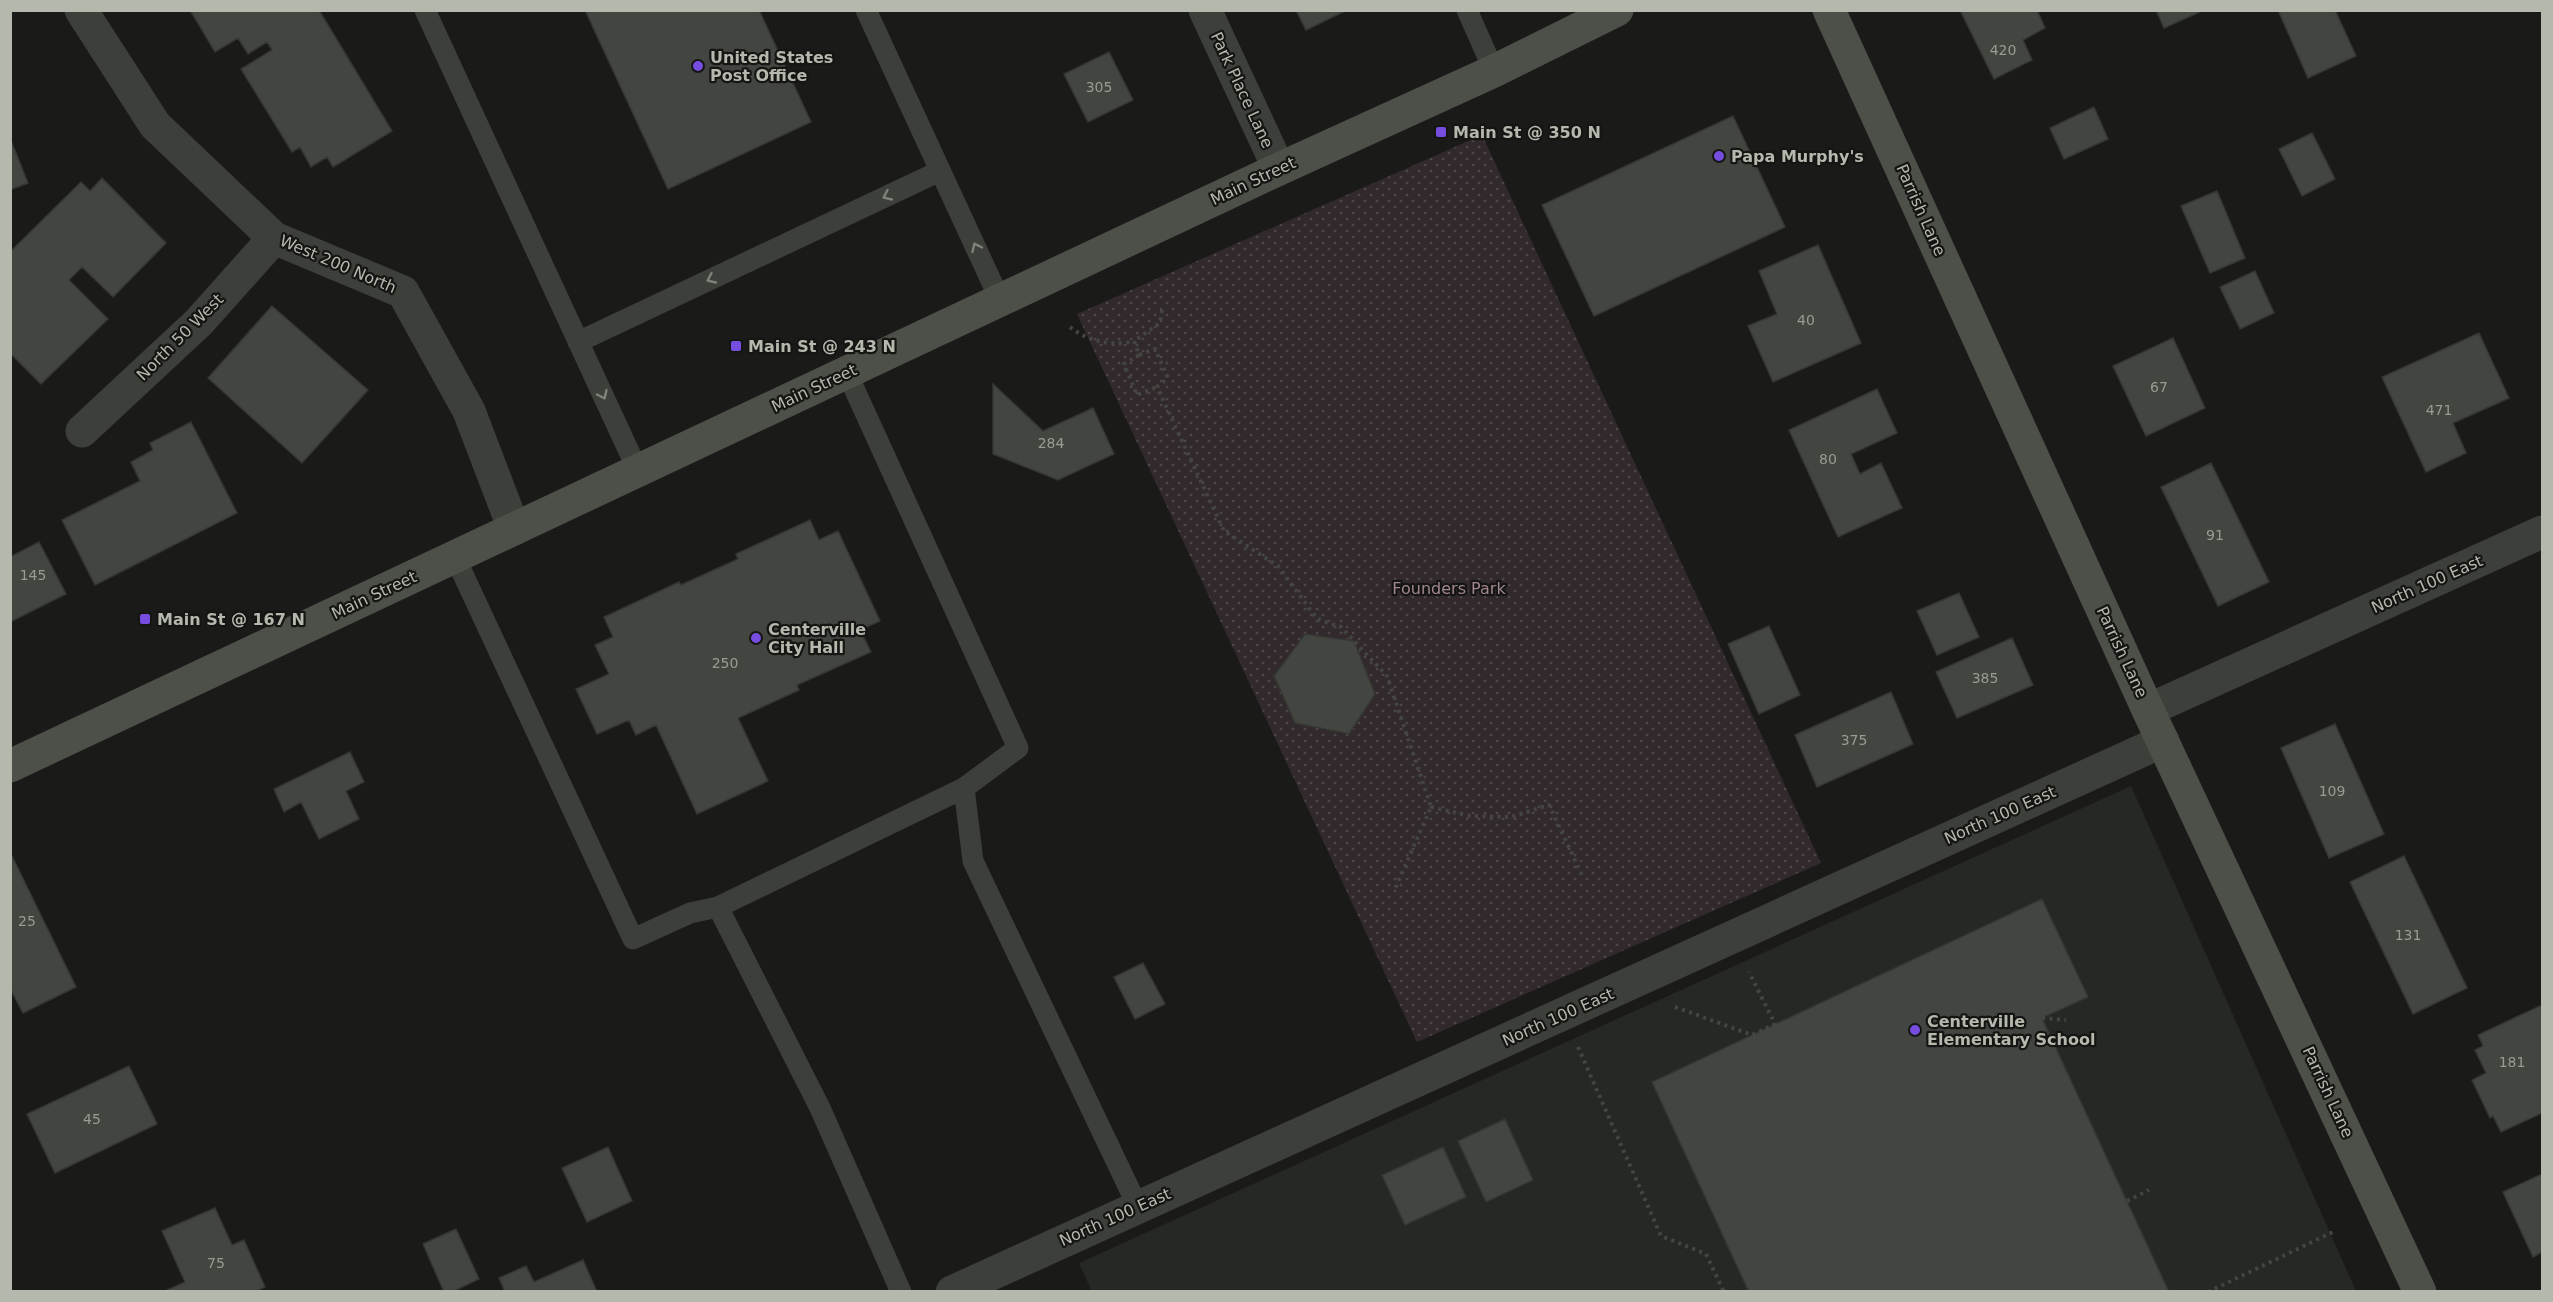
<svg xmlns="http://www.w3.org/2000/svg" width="2553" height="1302" font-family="'DejaVu Sans',sans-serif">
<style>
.built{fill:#262825}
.grass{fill:url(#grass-dots)}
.building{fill:#434541;stroke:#353733;stroke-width:1.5}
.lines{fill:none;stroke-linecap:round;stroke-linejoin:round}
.path{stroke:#444641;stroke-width:4;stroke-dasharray:3 4.5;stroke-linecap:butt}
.lane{stroke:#3d3f3a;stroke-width:21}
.street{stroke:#3d3f3a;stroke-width:33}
.secondary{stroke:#4d4f49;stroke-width:33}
.oneway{stroke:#7f8279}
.poi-dot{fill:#764ddf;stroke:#151614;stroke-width:2}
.labels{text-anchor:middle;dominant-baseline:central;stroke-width:4.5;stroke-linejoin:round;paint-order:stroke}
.number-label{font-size:14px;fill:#989c92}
.poi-label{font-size:16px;font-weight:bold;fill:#b5b9ad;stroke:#151614;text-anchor:start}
.street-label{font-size:16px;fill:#b5b9ad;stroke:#151614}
.park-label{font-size:16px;fill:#a2868f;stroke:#151614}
</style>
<defs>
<pattern id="grass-dots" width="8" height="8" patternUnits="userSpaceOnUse" patternTransform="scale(1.5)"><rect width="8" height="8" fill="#32292c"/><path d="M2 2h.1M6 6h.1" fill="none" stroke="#4d4648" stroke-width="1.8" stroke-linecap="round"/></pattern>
</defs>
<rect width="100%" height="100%" fill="#1a1b19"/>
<!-- built -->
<path class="built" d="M 2131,786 L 2356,1291 L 1092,1292 L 1079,1263 Z"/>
<!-- grass -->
<path class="grass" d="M 1482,135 L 1821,863 L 1417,1042 L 1077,314 Z"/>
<!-- building -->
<path class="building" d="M 190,10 L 319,10 L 392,131 L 333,167 L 327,157 L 311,167 L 300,147 L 292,152 L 241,69 L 272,50 L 267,42 L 248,54 L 238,38 L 215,52 Z
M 585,10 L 759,10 L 811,122 L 668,189 Z
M 1296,10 L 1347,10 L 1306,30 Z
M 1960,10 L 2037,10 L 2045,28 L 2023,40 L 2032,60 L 1994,79 Z
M 2156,10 L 2204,10 L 2164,28 Z
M 2278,10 L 2335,10 L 2356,56 L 2308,78 Z
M 1109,52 L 1133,100 L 1088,122 L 1064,74 Z
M 2094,107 L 2108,139 L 2064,159 L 2050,128 Z
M 1733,116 L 1785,227 L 1594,316 L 1542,205 Z
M 2312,133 L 2335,179 L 2302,196 L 2279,149 Z
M 10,138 L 28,183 L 10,190 Z
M 102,178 L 166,243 L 113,297 L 82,267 L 69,280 L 108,319 L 41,384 L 10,353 L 10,252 L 81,182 L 90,191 Z
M 2217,191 L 2245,258 L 2210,273 L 2181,206 Z
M 1818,245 L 1861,343 L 1773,382 L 1748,326 L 1777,314 L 1759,271 Z
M 2255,271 L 2274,313 L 2240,329 L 2220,287 Z
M 272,306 L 368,390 L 302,463 L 208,378 Z
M 2479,333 L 2509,398 L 2453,423 L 2466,453 L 2426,472 L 2382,377 Z
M 2173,338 L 2205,408 L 2146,436 L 2113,366 Z
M 993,384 L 1043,431 L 1093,408 L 1114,454 L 1058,480 L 993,454 Z
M 1877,389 L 1897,433 L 1851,454 L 1860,474 L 1881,463 L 1902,508 L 1838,537 L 1789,430 Z
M 191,422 L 237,513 L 95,585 L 62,520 L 140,481 L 131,462 L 153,450 L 150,443 Z
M 2211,463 L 2269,582 L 2218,606 L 2161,487 Z
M 810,520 L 819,540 L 838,531 L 880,621 L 860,630 L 871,652 L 797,685 L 799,690 L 738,718 L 768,781 L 697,814 L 656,725 L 636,735 L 629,720 L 597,734 L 576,689 L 609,674 L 595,645 L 613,637 L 604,617 L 679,582 L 681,585 L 738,559 L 736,554 Z
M 39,542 L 66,594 L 10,622 L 10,557 Z
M 1959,593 L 1979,637 L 1937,655 L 1917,611 Z
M 1769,626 L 1800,695 L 1759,714 L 1728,644 Z
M 1305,634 L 1354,641 L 1375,694 L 1349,734 L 1295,723 L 1274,676 Z
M 2012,638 L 2033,685 L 1957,718 L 1936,672 Z
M 1891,692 L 1913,744 L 1817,787 L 1795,735 Z
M 2335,724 L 2384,834 L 2329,858 L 2281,748 Z
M 350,752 L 364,782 L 346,791 L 359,819 L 319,839 L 301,802 L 284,812 L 274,789 Z
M 11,854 L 76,987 L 23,1013 L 10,988 Z
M 2404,856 L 2467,988 L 2413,1014 L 2350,882 Z
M 2042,899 L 2088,997 L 2042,1018 L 2169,1292 L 1749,1292 L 1652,1082 Z
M 1143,963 L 1165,1004 L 1135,1019 L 1114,977 Z
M 2542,1005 L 2542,1113 L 2501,1132 L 2493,1116 L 2490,1118 L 2472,1080 L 2486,1073 L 2475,1050 L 2483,1046 L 2478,1035 Z
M 129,1066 L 157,1124 L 55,1173 L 27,1114 Z
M 1505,1119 L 1533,1180 L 1486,1202 L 1458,1141 Z
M 608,1147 L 632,1201 L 587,1222 L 562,1168 Z
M 1443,1147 L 1466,1197 L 1405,1225 L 1382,1175 Z
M 2542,1174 L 2542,1252 L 2533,1257 L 2503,1192 Z
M 215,1208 L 232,1245 L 244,1240 L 265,1287 L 254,1292 L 163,1292 L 185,1282 L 162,1231 Z
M 456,1229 L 479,1279 L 452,1292 L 444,1292 L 423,1244 Z
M 583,1260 L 597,1292 L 505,1292 L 499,1278 L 526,1266 L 534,1282 Z"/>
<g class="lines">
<!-- path -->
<path class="path" d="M 1162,310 L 1160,323 L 1134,341 L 1139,355 L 1155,349 L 1168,378 L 1157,387 L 1224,531 L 1278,566 L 1317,619 L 1341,627 L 1387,676 L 1431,807 L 1395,889
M 1070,327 C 1087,341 1113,347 1134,341
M 1139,355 L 1124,364 L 1137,395 L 1157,387
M 1431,807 L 1470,816 L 1511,817 L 1549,805 L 1582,875
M 1675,1007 L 1752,1035 L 1775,1024 L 1749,972
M 2042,1018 L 2066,1020
M 1578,1047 L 1661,1236 L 1706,1254 L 1724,1292
M 2127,1201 L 2149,1190
M 2208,1292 L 2335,1231"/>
<!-- lane -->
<path class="lane" d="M 425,10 L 638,471
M 866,10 L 1000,300
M 1467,10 L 1494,71
M 578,342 L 940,171
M 847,373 L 1018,748 L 964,788 L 973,861 L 1138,1207
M 455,557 L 633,939 L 690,913 L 718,907 L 820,1108 L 901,1292
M 718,907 L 964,788"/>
<!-- street -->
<path class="street" d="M 81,10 L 155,125 L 274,238 L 403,292 L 469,411 L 514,529
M 1205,10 L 1279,169
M 82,431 L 199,322 L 274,238
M 2148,710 L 2542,532
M 952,1292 L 2163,741"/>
<!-- secondary -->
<path class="secondary" d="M 1829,10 L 2148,710 L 2420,1292
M 10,766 L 1279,169 L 1494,71 L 1617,10"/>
</g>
<!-- one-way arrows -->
<defs><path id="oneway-chevron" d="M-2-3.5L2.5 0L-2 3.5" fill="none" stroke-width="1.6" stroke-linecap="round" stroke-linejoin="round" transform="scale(1.5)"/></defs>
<g class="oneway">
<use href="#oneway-chevron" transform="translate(887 196) rotate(155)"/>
<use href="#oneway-chevron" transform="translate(976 247) rotate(-115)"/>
<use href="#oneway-chevron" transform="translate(711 279) rotate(155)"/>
<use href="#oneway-chevron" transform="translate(603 395) rotate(65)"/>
</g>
<!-- markers -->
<g class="poi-dot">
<circle cx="698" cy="66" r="6"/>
<rect x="1435" y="126" width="12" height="12" rx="3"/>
<circle cx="1719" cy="156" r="6"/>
<rect x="730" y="340" width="12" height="12" rx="3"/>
<rect x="139" y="613" width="12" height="12" rx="3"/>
<circle cx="756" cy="638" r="6"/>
<circle cx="1915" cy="1030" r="6"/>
</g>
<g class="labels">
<!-- number labels -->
<g class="number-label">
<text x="2003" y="50">420</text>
<text x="1099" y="87">305</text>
<text x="1806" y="320">40</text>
<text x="2159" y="387">67</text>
<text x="2439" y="410">471</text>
<text x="1051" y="443">284</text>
<text x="1828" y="459">80</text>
<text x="2215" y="535">91</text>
<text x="33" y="575">145</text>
<text x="725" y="663">250</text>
<text x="1985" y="678">385</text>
<text x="1854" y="740">375</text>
<text x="2332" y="791">109</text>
<text x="27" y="921">25</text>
<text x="2408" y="935">131</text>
<text x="2512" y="1062">181</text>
<text x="92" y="1119">45</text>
<text x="216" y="1263">75</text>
</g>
<!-- poi labels -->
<g class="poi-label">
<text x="710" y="57">United States<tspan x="710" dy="18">Post Office</tspan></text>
<text x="1453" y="132">Main St @ 350 N</text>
<text x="1731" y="156">Papa Murphy's</text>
<text x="748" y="346">Main St @ 243 N</text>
<text x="157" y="619">Main St @ 167 N</text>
<text x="768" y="629">Centerville<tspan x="768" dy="18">City Hall</tspan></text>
<text x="1927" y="1021">Centerville<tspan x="1927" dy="18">Elementary School</tspan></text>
</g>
<!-- street labels -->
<g class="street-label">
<text transform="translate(1242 90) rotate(65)">Park Place Lane</text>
<text transform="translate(1253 181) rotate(-25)">Main Street</text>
<text transform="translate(1921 210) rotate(66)">Parrish Lane</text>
<text transform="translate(338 264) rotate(23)">West 200 North</text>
<text transform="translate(180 337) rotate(-45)">North 50 West</text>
<text transform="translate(814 388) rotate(-25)">Main Street</text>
<text transform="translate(2427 584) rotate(-24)">North 100 East</text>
<text transform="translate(374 595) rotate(-25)">Main Street</text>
<text transform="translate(2122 652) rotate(65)">Parrish Lane</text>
<text transform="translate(2000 815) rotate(-24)">North 100 East</text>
<text transform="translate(1558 1017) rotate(-24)">North 100 East</text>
<text transform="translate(2328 1092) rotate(65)">Parrish Lane</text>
<text transform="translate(1115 1217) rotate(-24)">North 100 East</text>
</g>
<!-- park labels -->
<g class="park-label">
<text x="1449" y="588">Founders Park</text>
</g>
</g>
<!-- border -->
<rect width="2553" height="1302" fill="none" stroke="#b5b9ad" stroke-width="24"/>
</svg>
